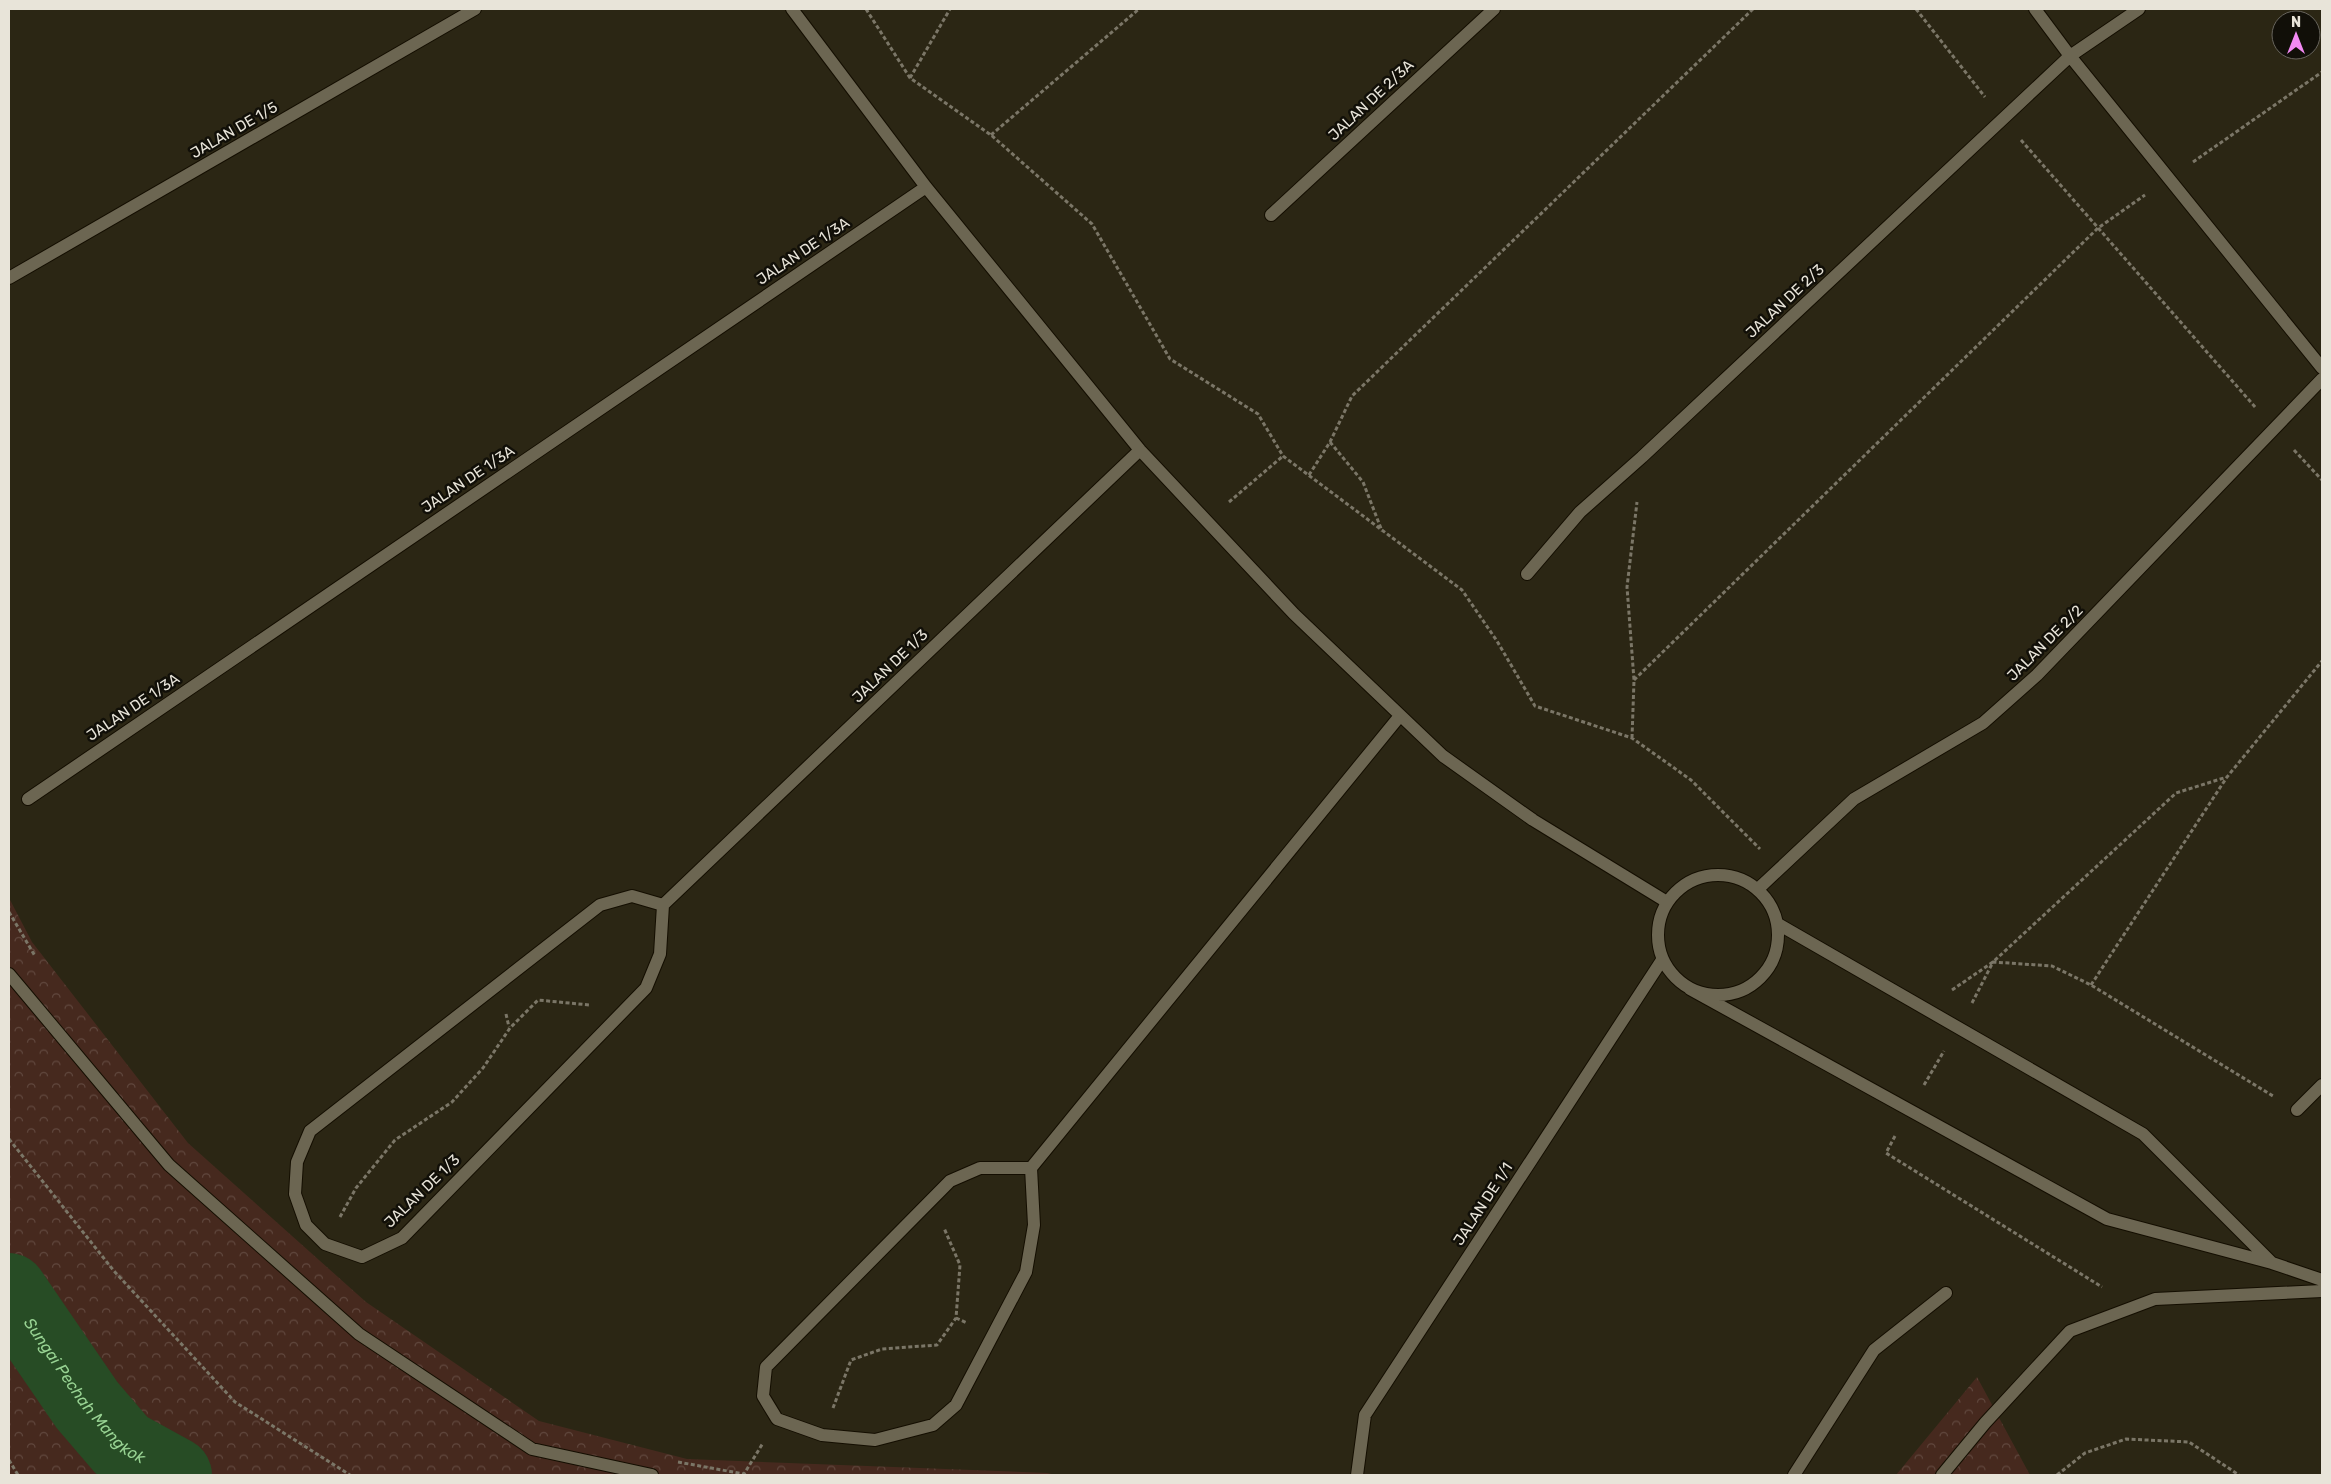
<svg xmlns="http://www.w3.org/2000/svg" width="2331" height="1484" font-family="Rubik,sans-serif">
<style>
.park{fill:url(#park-crowns)}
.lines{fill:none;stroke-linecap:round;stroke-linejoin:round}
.river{stroke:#274c25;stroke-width:76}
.minor-casing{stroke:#140e01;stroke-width:14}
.path{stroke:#7b7667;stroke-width:3;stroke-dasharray:4 2.5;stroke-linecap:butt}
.minor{stroke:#6c6652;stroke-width:12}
.labels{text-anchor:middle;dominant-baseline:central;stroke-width:5;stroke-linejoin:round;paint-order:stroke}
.street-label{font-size:15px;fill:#e8e4d9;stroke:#110f08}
.water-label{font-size:16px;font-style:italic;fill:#98d393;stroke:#110f08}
</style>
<defs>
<pattern id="park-crowns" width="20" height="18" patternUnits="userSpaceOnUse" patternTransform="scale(1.25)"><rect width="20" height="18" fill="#46291e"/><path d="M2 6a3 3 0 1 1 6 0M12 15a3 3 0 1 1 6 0" fill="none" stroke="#61483e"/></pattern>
</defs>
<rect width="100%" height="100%" fill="#2b2614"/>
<!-- park -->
<path class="park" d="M 9,898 L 32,942 L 188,1143 L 366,1302 L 539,1421 L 687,1459 L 1047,1473 L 1056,1475 L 9,1475 Z
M 1977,1377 L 2030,1475 L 1896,1475 Z"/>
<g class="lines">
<!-- river -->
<path class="river" id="s1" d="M 9,1291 L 87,1405 L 123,1447 L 174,1475"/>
<defs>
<path id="minor" d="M 792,9 L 926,187 L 1140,450 L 1294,614 L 1443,756 L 1533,820 L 1667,902
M 2035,9 L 2070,56 L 2322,368
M 1271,215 L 1494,9
M 9,278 L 475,9
M 1527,574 L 1580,512 L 1642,457 L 2070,56 L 2139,9
M 28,799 L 926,187
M1658 935a60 60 0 1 1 120 0a60 60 0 1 1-120 0Z
M 1758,889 L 1854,799 L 1983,723 L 2037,675 L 2322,379
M 663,905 L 632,896 L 600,905 L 310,1131 L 297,1162 L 295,1194 L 306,1225 L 325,1244 L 362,1257 L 402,1238 L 646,988 L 660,954 L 663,905 L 1140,450
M 9,974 L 169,1165 L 359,1334 L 532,1449 L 652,1475
M 1690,989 L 2107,1219 L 2272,1263 L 2143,1134 L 1778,924
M 2297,1110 L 2322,1085
M 1031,1168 L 980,1168 L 950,1181 L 766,1367 L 763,1396 L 777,1419 L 822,1435 L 875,1440 L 933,1425 L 956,1405 L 1026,1272 L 1034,1225 L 1031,1168 L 1399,717
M 2272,1263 L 2322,1280
M 1357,1475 L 1365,1415 L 1662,960
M 1794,1475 L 1874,1350 L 1946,1293
M 1942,1475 L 1985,1423 L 2070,1331 L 2155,1299 L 2322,1291"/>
</defs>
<!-- minor casing -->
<use href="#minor" class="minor-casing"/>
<!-- path -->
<path class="path" d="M 866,9 L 910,78 L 991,135 L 1092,224 L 1170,359 L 1258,414 L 1283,456 L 1462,590 L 1497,641 L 1535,706 L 1632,738 L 1691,780 L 1760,849
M 1916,9 L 1985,97
M 910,78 L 950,9
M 991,135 L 1139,9
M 2021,140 L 2256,408
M 2193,162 L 2322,72
M 1330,442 L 1363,482 L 1382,531
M 2294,450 L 2322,480
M 1309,475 L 1330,442 L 1352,396 L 1753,9
M 1229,502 L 1283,456
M 1634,680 L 2098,228 L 2145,195
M 1632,738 L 1634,680 L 1627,587 L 1637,502
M 9,912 L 35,956
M 2091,985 L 2227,777 L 2322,661
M 1952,990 L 1993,962 L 2176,793 L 2227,777
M 1972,1003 L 1993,962 L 2052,966 L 2091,985 L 2273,1096
M 506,1014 L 509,1027
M 1924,1085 L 1944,1051
M 1895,1136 L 1886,1153 L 2102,1287
M 9,1139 L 114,1271 L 235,1402 L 350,1475
M 340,1217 L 356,1188 L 395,1140 L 452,1102 L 483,1068 L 510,1028 L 538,1000 L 589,1005
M 956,1318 L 967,1323
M 833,1408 L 851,1360 L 882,1349 L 937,1345 L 956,1318 L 960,1265 L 944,1228
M 9,1460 L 18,1475
M 678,1462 L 744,1474 L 763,1443
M 2057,1475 L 2085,1453 L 2126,1439 L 2189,1442 L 2239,1475"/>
<!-- minor -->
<use href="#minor" class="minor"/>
</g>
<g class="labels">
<!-- street labels -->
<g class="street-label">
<text transform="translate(1371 100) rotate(-43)">JALAN DE 2/3A</text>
<text transform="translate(234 130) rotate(-30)">JALAN DE 1/5</text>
<text transform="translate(803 251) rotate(-34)">JALAN DE 1/3A</text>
<text transform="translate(1785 301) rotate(-43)">JALAN DE 2/3</text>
<text transform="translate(468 479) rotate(-34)">JALAN DE 1/3A</text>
<text transform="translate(2045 643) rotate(-45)">JALAN DE 2/2</text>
<text transform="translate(890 666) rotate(-44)">JALAN DE 1/3</text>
<text transform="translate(133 707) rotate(-34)">JALAN DE 1/3A</text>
<text transform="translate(422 1191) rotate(-44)">JALAN DE 1/3</text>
<text transform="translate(1483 1204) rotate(-57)">JALAN DE 1/1</text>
</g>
<!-- water labels -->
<g class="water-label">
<text stroke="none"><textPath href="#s1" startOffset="126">Sungai Pechah Mangkok</textPath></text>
</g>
</g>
<!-- border -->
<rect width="2331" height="1484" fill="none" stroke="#e8e4d9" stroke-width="20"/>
<!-- north arrow -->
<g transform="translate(2296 35)"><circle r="24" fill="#110f08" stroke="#67645c"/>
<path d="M0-4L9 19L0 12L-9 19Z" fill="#f28af3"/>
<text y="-8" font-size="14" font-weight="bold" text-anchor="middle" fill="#e8e4d9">N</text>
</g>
</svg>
